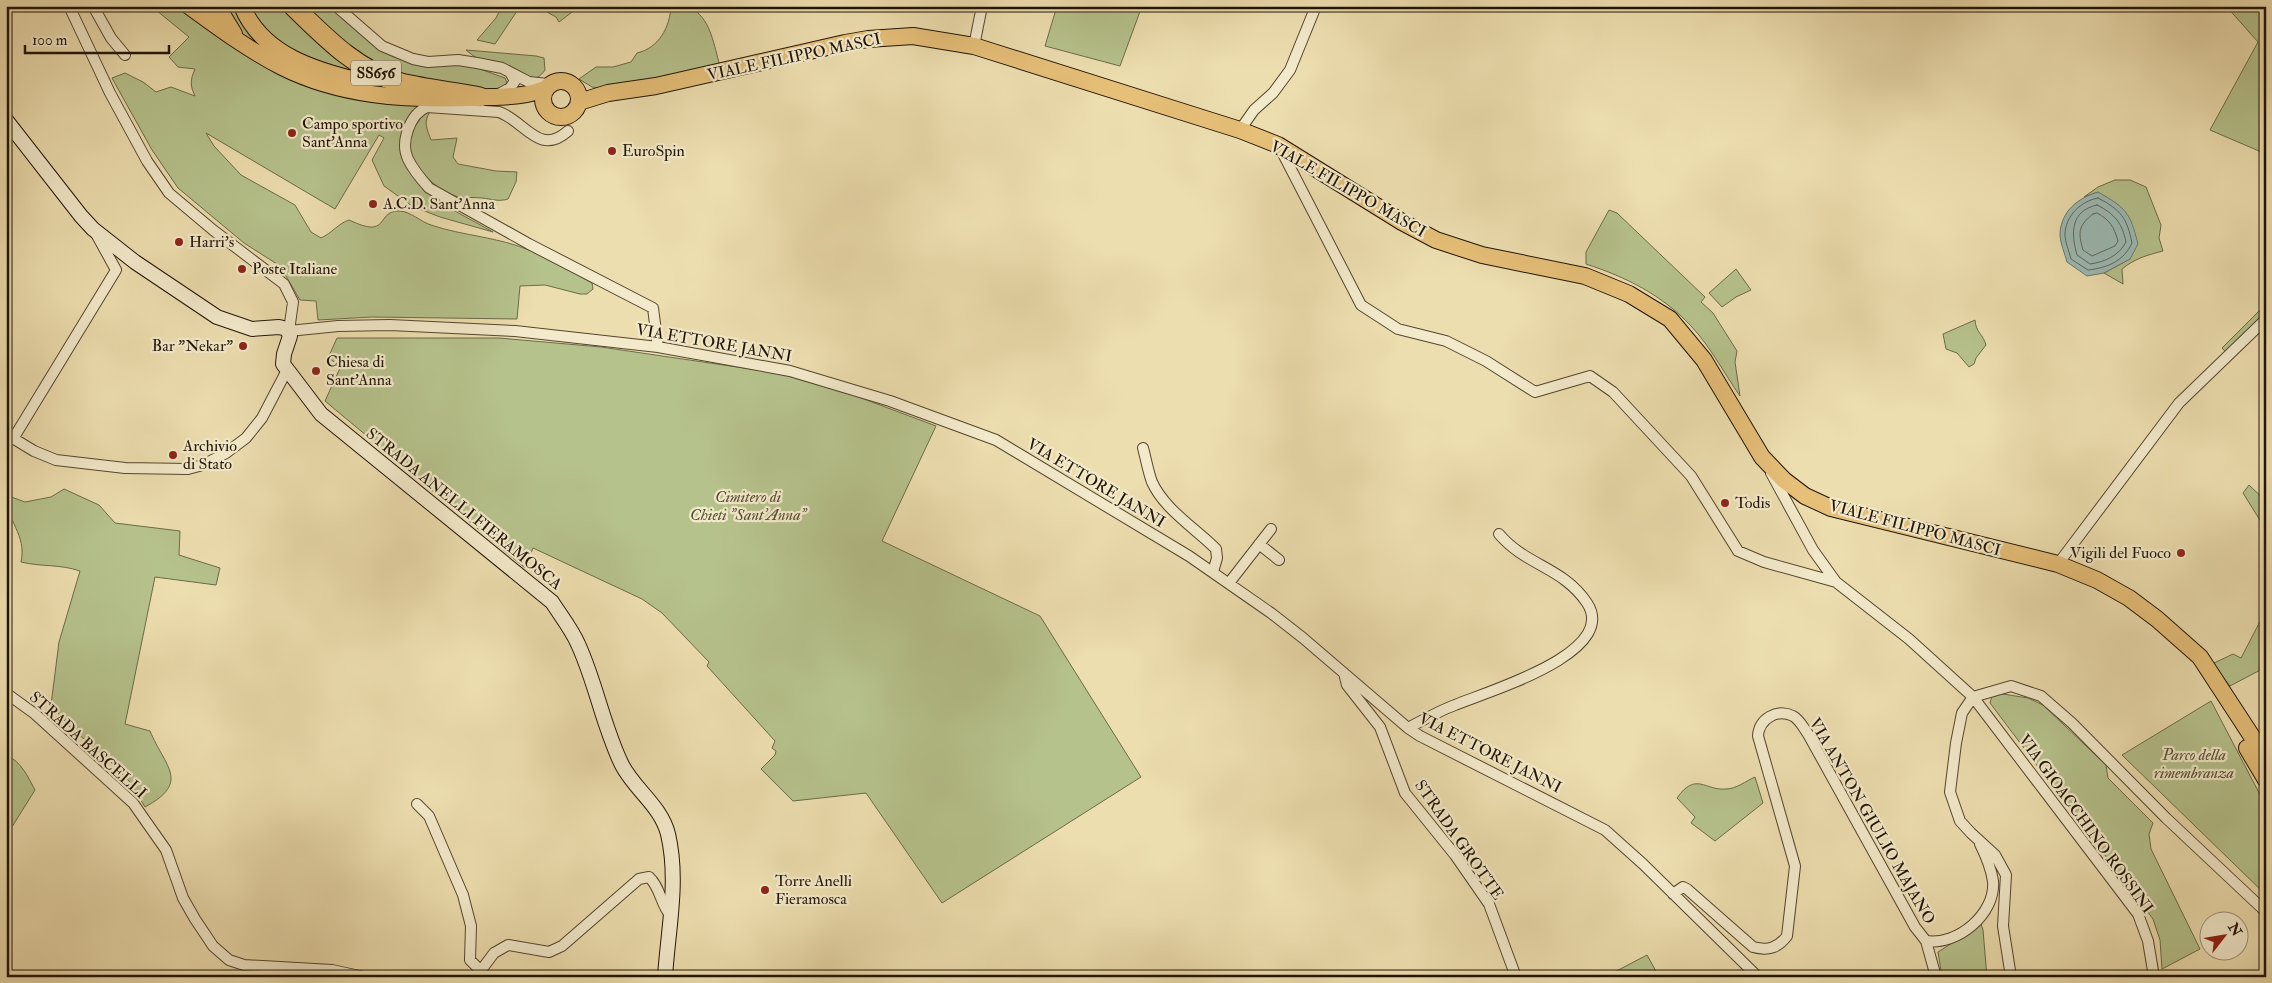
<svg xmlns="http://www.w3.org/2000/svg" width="2272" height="983" font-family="'IM FELL Double Pica',serif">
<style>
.green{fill:#b6c28c;stroke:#6b6b48}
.water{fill:#9cbab4;stroke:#6a786e}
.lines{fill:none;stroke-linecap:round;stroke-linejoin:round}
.shore{stroke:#5e675c;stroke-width:1}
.street-casing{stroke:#53462f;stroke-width:12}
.secondary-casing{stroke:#201404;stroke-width:16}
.primary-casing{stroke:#201404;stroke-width:18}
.highway-casing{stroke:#201404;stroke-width:21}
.street{stroke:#f3eacb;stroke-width:10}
.secondary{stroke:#f3eacb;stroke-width:14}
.primary{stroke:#e6bf78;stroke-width:16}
.highway{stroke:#e6bf78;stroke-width:19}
.poi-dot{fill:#8f2418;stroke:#f3eacb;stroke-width:2}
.labels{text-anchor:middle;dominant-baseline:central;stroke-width:4.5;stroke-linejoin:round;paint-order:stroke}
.shield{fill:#f3eacb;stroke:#5f5440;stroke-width:1}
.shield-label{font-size:15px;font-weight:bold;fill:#201404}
.street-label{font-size:16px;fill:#201404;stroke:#f3eacb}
.poi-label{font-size:16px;fill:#201404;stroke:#f3eacb;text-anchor:start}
.park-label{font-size:16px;font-style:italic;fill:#545134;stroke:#f3eacb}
</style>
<rect width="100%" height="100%" fill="#eddeaf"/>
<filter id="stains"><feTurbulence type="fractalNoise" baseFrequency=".004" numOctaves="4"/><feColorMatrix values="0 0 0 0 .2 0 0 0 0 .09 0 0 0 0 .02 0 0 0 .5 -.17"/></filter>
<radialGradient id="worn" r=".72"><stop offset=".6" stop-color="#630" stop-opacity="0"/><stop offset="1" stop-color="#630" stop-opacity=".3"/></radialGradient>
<!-- green -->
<path class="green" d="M 151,6 L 185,6 L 257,57 L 430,104 L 419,110 L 404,150 L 428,191 L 444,205 L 493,232 L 440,217 L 412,206 L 384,186 L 372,160 L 384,138 L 379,135 L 335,209 L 206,133 L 214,146 L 241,175 L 295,205 L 311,232 L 321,238 C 332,233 339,223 349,220 C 391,240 375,211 399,211 C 410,211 421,222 431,225 C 463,236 500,237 531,251 C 552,260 572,272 592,283 L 593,289 L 587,294 L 580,294 L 545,285 L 520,286 L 517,319 L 372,317 L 318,320 L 316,301 L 300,300 L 280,266 L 244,243 L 178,188 L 152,150 L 112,78 L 125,73 L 143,82 L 156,92 L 171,87 L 195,96 C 190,86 190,80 195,69 L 178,67 L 169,57 L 189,37 Z
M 229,6 L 237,6 L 270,54 L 240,35 L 225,8 Z
M 247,6 L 285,6 L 373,82 L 280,48 Z
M 299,6 L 331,6 L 384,51 L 469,65 L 505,78 L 507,83 L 504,88 L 485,91 L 388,76 Z
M 502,6 L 519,8 L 495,44 L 477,40 L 496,18 Z
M 536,6 L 580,6 L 559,22 L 556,17 Z
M 671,6 L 696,6 L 694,10 C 711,21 714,46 720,66 L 610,89 L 592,87 L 579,79 L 596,67 L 613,67 L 631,62 L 637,53 C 659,48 670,27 671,6 Z
M 1057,6 L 1142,6 L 1120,66 L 1045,46 Z
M 2226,6 L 2266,6 L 2266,154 L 2210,130 L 2258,42 Z
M 466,50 L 536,56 L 544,58 L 545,70 C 541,76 535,80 528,80 C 511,77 479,62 466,50 Z
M 429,110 L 430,112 C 423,122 427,129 431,140 L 457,138 L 453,157 L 458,164 L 496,171 L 517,172 L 516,182 L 508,199 C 498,202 492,199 482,198 C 474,197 465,198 458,197 C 437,191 423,174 410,159 C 410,133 409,127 429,110 Z
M 2115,180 L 2130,180 L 2146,187 L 2161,225 L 2159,238 L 2163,251 C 2147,255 2134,259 2122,269 L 2123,284 L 2104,273 L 2130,259 L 2098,192 L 2084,197 L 2098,187 Z
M 1609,210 L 1617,213 L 1705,297 L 1701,302 L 1713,313 L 1737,351 L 1735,362 L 1740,396 C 1724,373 1710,346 1691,326 C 1662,295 1626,277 1586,264 L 1586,252 Z
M 1736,269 L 1751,290 L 1736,297 L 1722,307 L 1709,293 Z
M 2266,304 L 2266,326 L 2232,359 L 2222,348 Z
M 1975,320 C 1976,333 1983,334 1986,345 L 1976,358 L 1974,364 L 1969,367 L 1957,353 L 1946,349 L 1943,334 Z
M 337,338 L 499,338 L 601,347 L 778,373 L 856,396 L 936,426 L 882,541 L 1040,616 L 1141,777 L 942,903 L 866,793 L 793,801 L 761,769 L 775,755 L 776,751 L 772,748 L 775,741 L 707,666 L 709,662 L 662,613 L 642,599 L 533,548 L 525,568 L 325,401 L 341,366 L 328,358 Z
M 2249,485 L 2266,501 L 2266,530 L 2243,493 Z
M 64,489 L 99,505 L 115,523 L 180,531 L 179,555 L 220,568 L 216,585 L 155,577 L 125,724 L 150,731 C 165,767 191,782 145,807 L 129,781 L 107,758 L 72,729 L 51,705 L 59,642 L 80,571 C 60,564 41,567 21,562 C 27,534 6,521 6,495 L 25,502 L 51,497 Z
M 2266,610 L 2266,667 L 2230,686 L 2212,664 L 2233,654 L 2241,658 Z
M 2003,694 L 2028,698 L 2043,705 L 2106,765 L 2108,778 L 2153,823 L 2149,834 L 2151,849 L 2200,949 L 2162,969 L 2160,940 L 2153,919 L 1990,703 L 1992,696 Z
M 2211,701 L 2266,806 L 2266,895 L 2122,755 Z
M 6,755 C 21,761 28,777 35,790 L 10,830 L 6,843 Z
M 1755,777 L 1763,803 L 1715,841 L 1691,823 L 1695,817 L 1677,798 C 1696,771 1705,791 1726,789 C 1736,789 1746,781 1755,777 Z
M 1980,921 L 1983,930 L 1987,977 L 1942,977 L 1938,952 L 1966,934 Z
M 1647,955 L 1657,973 L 1650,977 L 1605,977 Z"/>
<!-- water -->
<path class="water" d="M 2098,192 C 2126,208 2130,212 2138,244 L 2130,259 L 2104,273 L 2087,276 L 2067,262 C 2065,254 2060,243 2060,234 C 2061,211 2078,198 2098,192 Z"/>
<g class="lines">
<!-- shore -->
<path class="shore" d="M 2098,198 C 2121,210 2127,218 2132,243 C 2124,261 2107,268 2088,270 L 2071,259 C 2069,251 2065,242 2065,235 C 2065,216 2081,201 2098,198 Z
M 2097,205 C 2115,214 2122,223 2126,242 C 2119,256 2104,262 2090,264 L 2077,255 C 2071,233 2070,211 2097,205 Z
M 2093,214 L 2097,213 C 2110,220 2114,227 2118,241 L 2115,246 L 2092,256 L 2083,250 C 2078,232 2078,226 2093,214 Z"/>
<defs>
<path id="street" d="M 69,6 L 110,93 L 147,161 L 169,193 L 213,230 L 284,284 L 293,302 L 289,331 L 338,326 L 390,325 L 515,331 L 658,347 L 790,371 L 890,401 L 996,440 L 1189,556 L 1271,613 L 1303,638 L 1408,728 L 1420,736 L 1605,830 L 1643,864 L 1758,977
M 93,6 L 111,38 L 125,55
M 336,6 L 382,46 L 413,59 L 428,62 L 458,60 L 477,63 L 502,68 L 529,82 L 548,84
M 974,46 L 982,6
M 499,94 L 510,88 L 515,81 L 511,74
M 1240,130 L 1254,110 L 1273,93 L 1290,70 L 1316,6
M 568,131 C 539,157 525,121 499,112 L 427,107 C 410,114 400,142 408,159 C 413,170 421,179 429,188 L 529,244 L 653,308 L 658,347
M 1279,146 L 1361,305 L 1398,329 L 1446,341 L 1486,361 L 1535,392 L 1590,376 L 1613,392 L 1691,476 L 1738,551 L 1764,562 L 1836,582
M 6,434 L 34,451 L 56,460 L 125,468 L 188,469 L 203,465 L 226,453 L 246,438 L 262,418 L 287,370
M 13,439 L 116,270 L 94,230
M 1143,448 C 1146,459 1148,471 1152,482 C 1164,509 1196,529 1216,549 L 1217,558 L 1213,572
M 1771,473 L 1813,550 L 1836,582 L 1909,639 L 1973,697 L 2138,914 L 2148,941 L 2154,977
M 1259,544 L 1279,560
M 2058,564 L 2179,403 L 2266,319
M 1229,583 L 1271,529
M 1344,673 L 1347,685 L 1380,727 L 1405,793 L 1455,855 L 1489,904 L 1516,977
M 6,693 L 35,714 L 133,803 L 166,850 L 183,898 L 195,919 L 213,946 L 229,960 L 244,965 L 332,970 L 364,977
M 1973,697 L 2011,686 L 2041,696 L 2072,723 L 2166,818 L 2266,912
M 1973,697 L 1962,713 L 1956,743 L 1950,792 L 1960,821 L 1971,833 L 1995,855 L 2006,875 L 2003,926 L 2011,977
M 1408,728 C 1423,720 1439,711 1455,705 C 1486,692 1620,653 1587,603 C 1563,567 1526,566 1499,534
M 417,804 L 429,816 L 463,895 L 471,926 L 470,960 L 481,971
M 1673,894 L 1683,887 L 1687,889 L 1753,947 C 1768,951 1778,948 1787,936 L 1795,866 L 1758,736 C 1759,719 1777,708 1793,716 C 1800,720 1803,727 1808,734 L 1915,927 L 1926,941 L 1936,977
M 1926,941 C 1957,946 1996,914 1993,881 C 1991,868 1986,856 1980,844
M 476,977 L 494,953 L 508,945 L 549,952 L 562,946 L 639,879 L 649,877 C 661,888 660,904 671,916"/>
<path id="secondary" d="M 6,120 L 81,216 L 93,229 L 135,262 L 217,317 L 252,329 L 279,327 L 287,329 L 290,336 L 284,354 L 283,364 L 321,414 L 552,602 C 561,616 572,630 578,644 C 596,683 603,726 622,765 C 635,790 661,806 668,834 C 679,881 668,929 665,977"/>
<path id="primary" d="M 189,6 C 219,28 249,50 282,67 C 340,96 404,100 468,98 C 495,96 521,99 547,88
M 217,6 L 234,34
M 242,6 C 262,55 316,71 364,82
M543 99a18 18 0 1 1 36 0a18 18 0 1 1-36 0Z
M 579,102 L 608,93 L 656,86 L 845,43 L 868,39 L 913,36 L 974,46 L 1240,130 L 1278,145 L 1402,222 L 1436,240 L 1482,255 L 1585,276 L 1629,294 L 1670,319 L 1704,360 L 1762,457 L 1784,480 L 1805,496 L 1831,508 L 2058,564 L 2097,580 L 2129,598 L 2157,619 L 2200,657 L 2266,758
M 2247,748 L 2266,780"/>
<path id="highway" d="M 293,6 C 325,37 357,71 401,83 C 426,89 454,92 480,97"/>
</defs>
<!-- street casing -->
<use href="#street" class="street-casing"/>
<!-- secondary casing -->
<use href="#secondary" class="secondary-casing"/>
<!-- primary casing -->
<use href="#primary" class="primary-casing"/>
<!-- highway casing -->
<use href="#highway" class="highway-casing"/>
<!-- street -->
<use href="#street" class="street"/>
<!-- secondary -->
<use href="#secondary" class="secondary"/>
<!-- primary -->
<use href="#primary" class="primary"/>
<!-- highway -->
<use href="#highway" class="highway"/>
</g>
<!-- markers -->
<g class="poi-dot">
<circle cx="292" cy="133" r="5"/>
<circle cx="612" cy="151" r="5"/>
<circle cx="373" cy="204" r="5"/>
<circle cx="179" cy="242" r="5"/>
<circle cx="242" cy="269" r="5"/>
<circle cx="243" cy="346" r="5"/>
<circle cx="316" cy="371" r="5"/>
<circle cx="173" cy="455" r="5"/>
<circle cx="1725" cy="503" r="5"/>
<circle cx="2181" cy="553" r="5"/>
<circle cx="765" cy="890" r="5"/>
</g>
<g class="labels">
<!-- shield labels -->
<rect class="shield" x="351" y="60.5" width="50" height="25" rx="4"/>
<g class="shield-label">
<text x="376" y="73">SS656</text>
</g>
<!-- street labels -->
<g class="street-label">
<text transform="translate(794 57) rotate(-12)">VIALE FILIPPO MASCI</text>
<text transform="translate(1348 189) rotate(30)">VIALE FILIPPO MASCI</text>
<text transform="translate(714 343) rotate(10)">VIA ETTORE JANNI</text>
<text transform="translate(1096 483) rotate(31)">VIA ETTORE JANNI</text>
<text transform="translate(464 509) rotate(39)">STRADA ANELLI FIERAMOSCA</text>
<text transform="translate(1915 528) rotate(15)">VIALE FILIPPO MASCI</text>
<text transform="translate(88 745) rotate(42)">STRADA BASCELLI</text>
<text transform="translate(1490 753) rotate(27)">VIA ETTORE JANNI</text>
<text transform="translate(1872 821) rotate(60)">VIA ANTON GIULIO MAJANO</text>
<text transform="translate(2086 824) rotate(54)">VIA GIOACCHINO ROSSINI</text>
<text transform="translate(1459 840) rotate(55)">STRADA GROTTE</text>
</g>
<!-- poi labels -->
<g class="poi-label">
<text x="302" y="124">Campo sportivo<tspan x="302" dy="18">Sant'Anna</tspan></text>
<text x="622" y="151">EuroSpin</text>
<text x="383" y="204">A.C.D. Sant'Anna</text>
<text x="189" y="242">Harri's</text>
<text x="252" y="269">Poste Italiane</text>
<text x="233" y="346" text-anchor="end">Bar "Nekar"</text>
<text x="326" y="362">Chiesa di<tspan x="326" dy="18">Sant'Anna</tspan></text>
<text x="183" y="446">Archivio<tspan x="183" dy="18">di Stato</tspan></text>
<text x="1735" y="503">Todis</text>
<text x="2171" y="553" text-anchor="end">Vigili del Fuoco</text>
<text x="775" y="881">Torre Anelli<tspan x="775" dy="18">Fieramosca</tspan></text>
</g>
<!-- park labels -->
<g class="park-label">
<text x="748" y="497">Cimitero di<tspan x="748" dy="18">Chieti "Sant'Anna"</tspan></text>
<text x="2194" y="755">Parco della<tspan x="2194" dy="18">rimembranza</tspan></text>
</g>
</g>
<!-- margin -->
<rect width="2272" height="983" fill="none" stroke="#eddeaf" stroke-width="25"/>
<rect x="8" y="8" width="2257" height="968" fill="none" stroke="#201404" stroke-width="2.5"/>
<rect x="12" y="12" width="2247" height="958" fill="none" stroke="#201404"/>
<!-- north arrow -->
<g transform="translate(2224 936) rotate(59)"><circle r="24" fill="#f3eacb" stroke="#9f947b"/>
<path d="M0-4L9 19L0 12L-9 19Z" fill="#8f2418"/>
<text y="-8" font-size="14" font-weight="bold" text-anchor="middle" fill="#201404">N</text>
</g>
<!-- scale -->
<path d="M25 45v8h144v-8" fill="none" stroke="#201404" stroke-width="2.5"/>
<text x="32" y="45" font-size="15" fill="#201404" stroke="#f3eacb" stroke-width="4" paint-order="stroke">100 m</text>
<rect width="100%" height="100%" filter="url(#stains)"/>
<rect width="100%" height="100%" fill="url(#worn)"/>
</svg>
